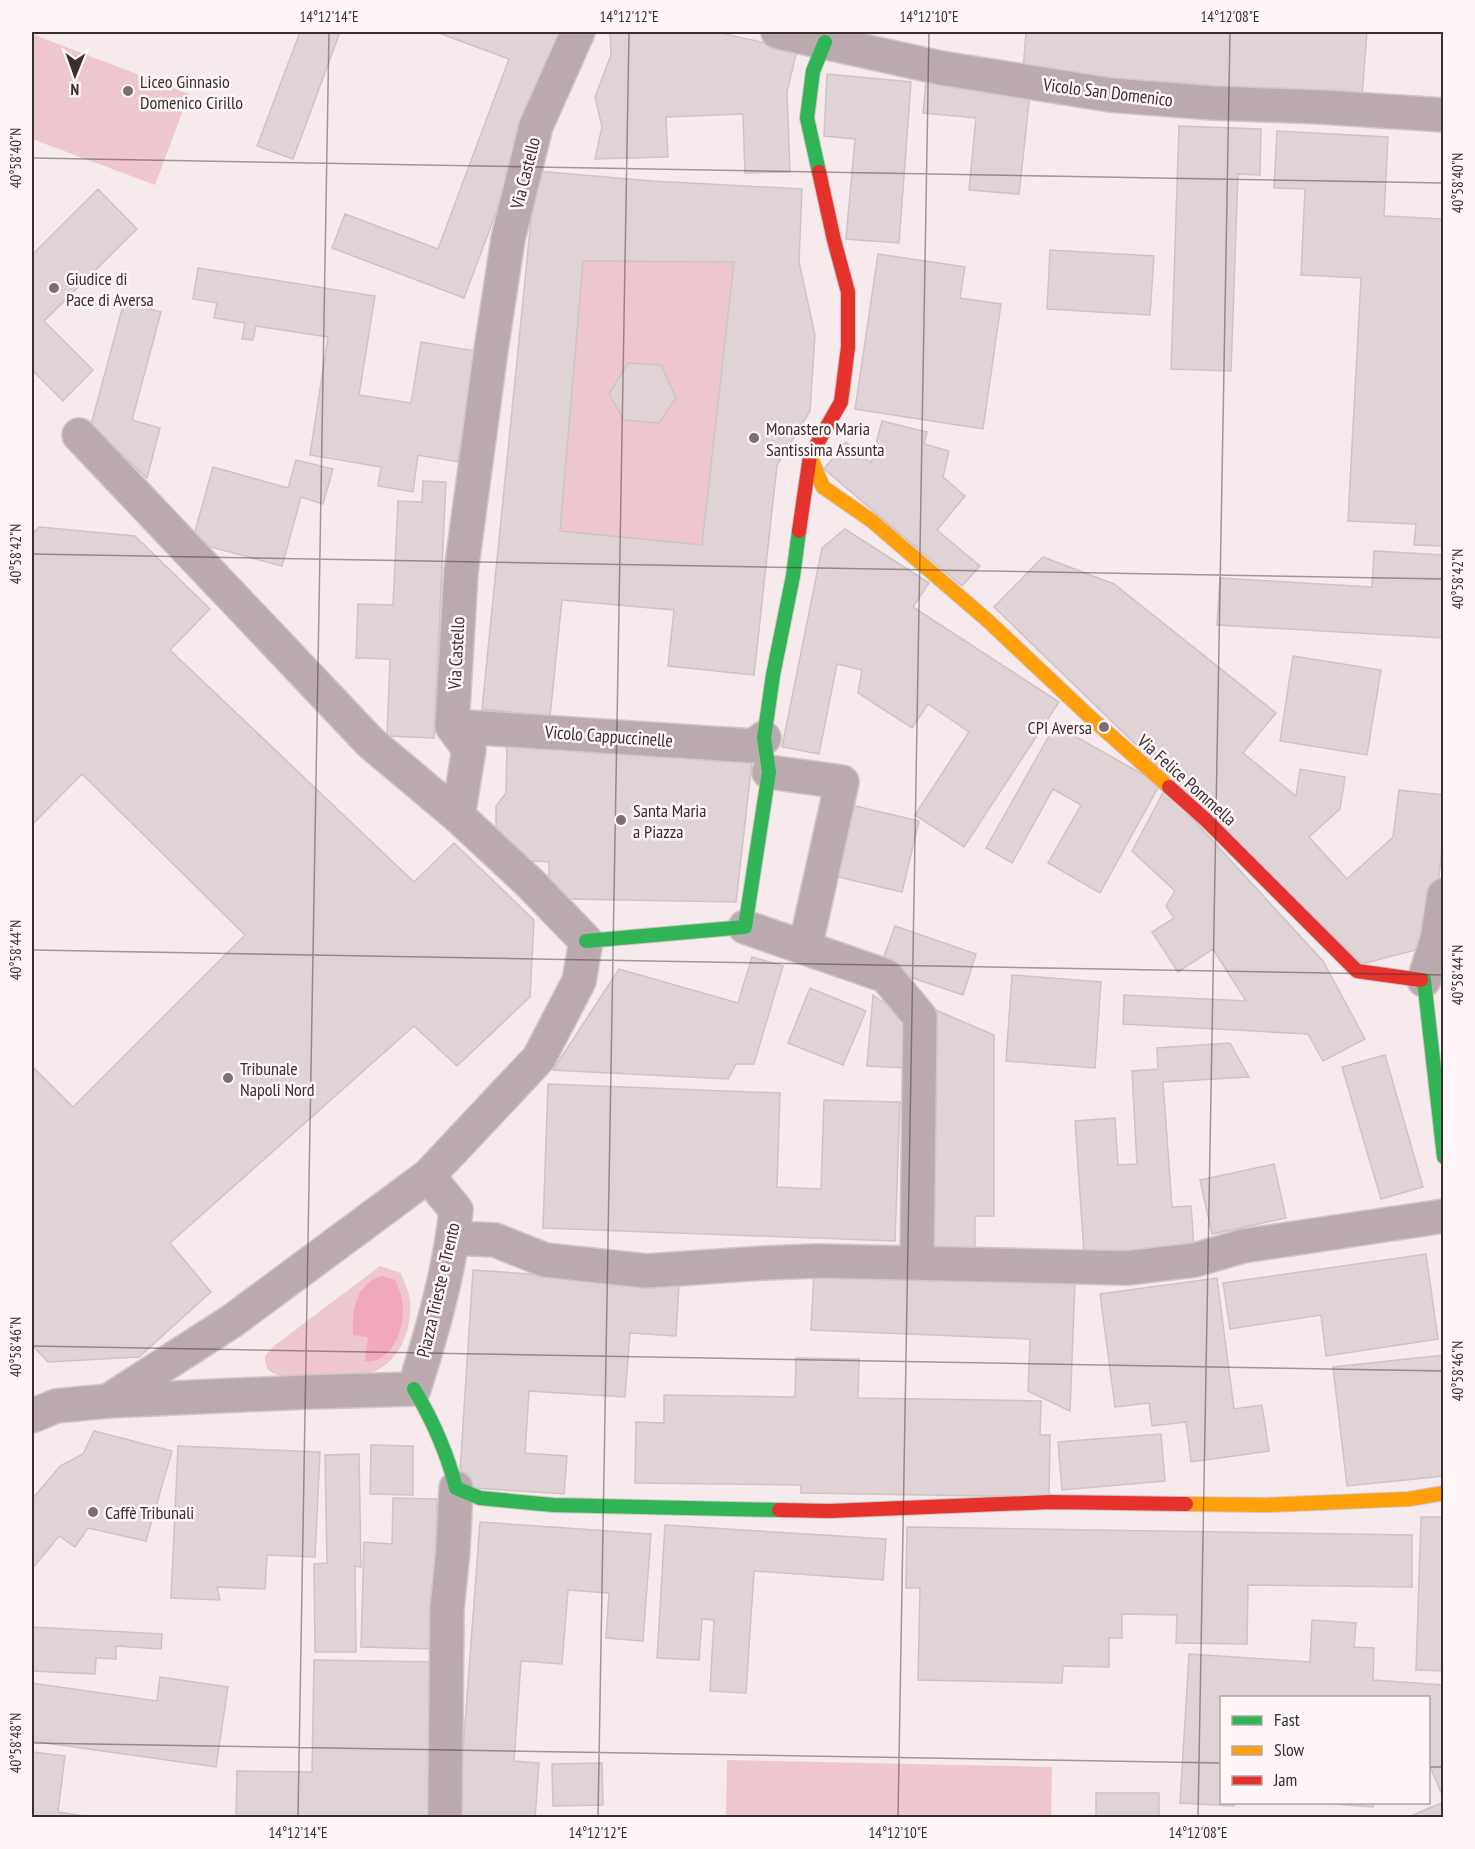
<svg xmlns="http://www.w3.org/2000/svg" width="1475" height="1849" font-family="'PT Sans Narrow',sans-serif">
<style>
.green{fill:#eec6ce}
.water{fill:#f0a8ba}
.building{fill:#e0d3d5;stroke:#cec2c4;stroke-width:1.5;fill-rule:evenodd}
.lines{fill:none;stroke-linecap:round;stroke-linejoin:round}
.street-casing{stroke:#d0c5c7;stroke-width:36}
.fast-casing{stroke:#d0c5c7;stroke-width:16}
.slow-casing{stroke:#d0c5c7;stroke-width:16}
.jam-casing{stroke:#d0c5c7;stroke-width:16}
.street{stroke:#baaaae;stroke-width:33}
.fast{stroke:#30b455;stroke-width:14}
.slow{stroke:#ff9f0a;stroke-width:14}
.jam{stroke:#e5322d;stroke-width:14}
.ticks{fill:none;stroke:#3b2d30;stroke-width:1.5;stroke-opacity:0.45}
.poi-dot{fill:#7c6f72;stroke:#fef6f7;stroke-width:2}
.labels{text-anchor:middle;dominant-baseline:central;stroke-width:5;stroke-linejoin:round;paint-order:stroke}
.poi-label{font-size:18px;fill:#3b2d30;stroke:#fef6f7;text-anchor:start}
.street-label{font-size:18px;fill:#3b2d30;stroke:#fef6f7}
.neatline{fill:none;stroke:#3b2d30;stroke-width:2}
.ticks-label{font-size:15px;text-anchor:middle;fill:#3b2d30}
</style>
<rect width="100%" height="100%" fill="#f6eaec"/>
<!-- green -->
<path class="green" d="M 32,34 L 189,94 L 155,185 L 32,139 Z
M 583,261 L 734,262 L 702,545 L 560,531 Z
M 380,1266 L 401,1273 C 404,1282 409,1291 410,1300 C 413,1331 397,1370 362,1375 C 337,1378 309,1376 283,1377 C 270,1372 265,1371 265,1356 L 274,1346 Z
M 727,1760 L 1052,1767 L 1051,1817 L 726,1817 Z"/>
<!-- water -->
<path class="water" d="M 382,1276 L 395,1280 C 397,1286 401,1293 402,1299 C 407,1322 394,1365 365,1361 L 368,1337 L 353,1335 C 352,1311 355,1284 382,1276 Z"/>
<!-- building -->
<path class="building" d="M 300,32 L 340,32 L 293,159 L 257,146 Z
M 436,32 L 564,32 L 464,298 L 332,248 L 345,214 L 438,249 L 509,59 Z
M 610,32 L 716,32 L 797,50 L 787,92 L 790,172 L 745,173 L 743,114 L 666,117 L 668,157 L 595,159 L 602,127 L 595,97 L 611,55 Z
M 1026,32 L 1367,32 L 1362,96 L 1023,72 Z
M 827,74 L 911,82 L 899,243 L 846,239 L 855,139 L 824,136 Z
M 926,82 L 1030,93 L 1019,194 L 969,190 L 976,118 L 923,113 Z
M 1179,126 L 1261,129 L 1260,175 L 1238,174 L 1231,371 L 1171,369 Z
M 1277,131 L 1388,137 L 1384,216 L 1444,219 L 1444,546 L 1414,545 L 1416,524 L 1348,521 L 1361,278 L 1301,275 L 1305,189 L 1274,188 Z
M 536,171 L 652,181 L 802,189 L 799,262 L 815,335 L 810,411 L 777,465 L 754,675 L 668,666 L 674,610 L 562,600 L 550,716 L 482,709 ZM 583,261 L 734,262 L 702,545 L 560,531 Z
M 98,189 L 137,229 L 44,321 L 93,370 L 63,401 L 32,370 L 32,255 Z
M 1050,250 L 1154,256 L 1150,315 L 1047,309 Z
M 878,254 L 965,267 L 960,298 L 1001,304 L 983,429 L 855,409 Z
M 198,268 L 375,296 L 359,395 L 411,403 L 421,342 L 476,351 L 458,462 L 418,455 L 413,492 L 378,486 L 381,467 L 310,455 L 328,337 L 256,326 L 253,340 L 242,339 L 245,323 L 214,318 L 217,303 L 193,299 Z
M 124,302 L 161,312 L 132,420 L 160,428 L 147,478 L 91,425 Z
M 628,363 L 661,365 L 676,398 L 659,423 L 624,420 L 609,394 Z
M 882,421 L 927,432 L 924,444 L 949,451 L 943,477 L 965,496 L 937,530 L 980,566 L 962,586 L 824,469 L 846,442 L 871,463 Z
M 296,460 L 333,469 L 323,504 L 301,497 L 282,566 L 192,542 L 213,467 L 288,488 Z
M 423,481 L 446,482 L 434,738 L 387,736 L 390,659 L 356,658 L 358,604 L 393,605 L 398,501 L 422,502 Z
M 39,527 L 135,536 L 210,609 L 170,650 L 414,882 L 454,843 L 534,920 L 530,997 L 457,1066 L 414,1026 L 170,1243 L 211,1292 L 139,1357 L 48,1362 L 32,1345 L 32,1066 L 73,1107 L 245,935 L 82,774 L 32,825 L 32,534 Z
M 845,529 L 929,583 L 913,607 L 1059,702 L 964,847 L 915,815 L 969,732 L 928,704 L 912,728 L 858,693 L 862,670 L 837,664 L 819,754 L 782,747 L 822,548 Z
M 1374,551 L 1444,555 L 1444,638 L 1217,625 L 1220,578 L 1372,587 Z
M 1043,557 L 1114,584 L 1276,713 L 1243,753 L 1296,796 L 1300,769 L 1345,777 L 1340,809 L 1309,837 L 1347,879 L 1393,837 L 1399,790 L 1444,795 L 1444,832 L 1431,946 L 1362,964 L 994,607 Z
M 1293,656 L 1381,670 L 1367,755 L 1280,741 Z
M 1055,725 L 1160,784 L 1100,893 L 1048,863 L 1081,805 L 1053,789 L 1012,863 L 986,848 Z
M 507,744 L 752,762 L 736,902 L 567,899 L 549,880 L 549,862 L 517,860 L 496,833 L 496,806 L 506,793 Z
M 1165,789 L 1323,961 L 1365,1039 L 1323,1061 L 1308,1034 L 1123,1024 L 1124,995 L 1246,1001 L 1213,949 L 1178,972 L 1152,932 L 1174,918 L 1166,906 L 1175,891 L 1132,851 Z
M 851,805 L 919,821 L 902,892 L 834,876 Z
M 895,926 L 976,954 L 963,995 L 880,967 Z
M 752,957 L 783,966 L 754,1064 L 736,1064 L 728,1079 L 553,1070 L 619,969 L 738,1003 Z
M 1012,975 L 1101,982 L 1095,1068 L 1006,1061 Z
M 810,988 L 866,1011 L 843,1065 L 788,1043 Z
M 873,995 L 910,1021 L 906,1068 L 867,1066 Z
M 931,1008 L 994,1035 L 994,1216 L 975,1216 L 975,1250 L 930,1250 Z
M 1230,1043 L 1249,1077 L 1163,1082 L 1172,1207 L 1191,1206 L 1194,1247 L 1084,1254 L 1075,1121 L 1115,1118 L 1118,1165 L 1137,1164 L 1132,1071 L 1158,1069 L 1157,1048 Z
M 1385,1055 L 1423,1187 L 1381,1199 L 1342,1067 Z
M 548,1084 L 780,1093 L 777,1187 L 821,1189 L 824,1100 L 900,1102 L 895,1241 L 543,1228 Z
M 1274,1164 L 1286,1218 L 1212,1234 L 1200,1180 Z
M 1426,1254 L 1438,1339 L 1326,1356 L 1321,1315 L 1230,1329 L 1223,1283 Z
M 473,1270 L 679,1284 L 676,1336 L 630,1333 L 625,1397 L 529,1391 L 525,1453 L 567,1456 L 564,1494 L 459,1487 Z
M 814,1272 L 1075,1282 L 1070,1411 L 1028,1391 L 1030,1339 L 811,1330 Z
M 1217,1278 L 1234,1409 L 1262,1405 L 1269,1451 L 1191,1462 L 1186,1422 L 1152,1426 L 1149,1403 L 1115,1407 L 1100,1294 Z
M 1444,1355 L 1444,1476 L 1347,1486 L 1333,1367 Z
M 796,1358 L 859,1359 L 858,1398 L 1041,1401 L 1040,1435 L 1050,1435 L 1049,1497 L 801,1493 L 801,1485 L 635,1483 L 636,1422 L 664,1423 L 664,1395 L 795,1397 Z
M 94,1431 L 172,1451 L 146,1541 L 88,1528 L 75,1547 L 59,1536 L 32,1569 L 32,1494 L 34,1497 L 60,1466 L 83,1454 Z
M 1161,1434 L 1165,1481 L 1062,1490 L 1058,1442 Z
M 371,1445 L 413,1446 L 413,1495 L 370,1494 Z
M 178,1446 L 320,1452 L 315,1557 L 267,1555 L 265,1589 L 217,1587 L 220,1600 L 171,1598 Z
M 359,1454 L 361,1567 L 355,1566 L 356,1652 L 315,1652 L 314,1564 L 327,1563 L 325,1455 Z
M 393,1498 L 437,1499 L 434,1649 L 361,1647 L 364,1542 L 392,1544 Z
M 1421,1517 L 1444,1517 L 1444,1671 L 1416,1670 Z
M 480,1522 L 651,1534 L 643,1641 L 606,1638 L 609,1593 L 568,1590 L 562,1664 L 521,1661 L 514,1761 L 539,1763 L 535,1818 L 458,1818 Z
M 665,1525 L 886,1539 L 883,1580 L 754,1571 L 746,1693 L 710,1691 L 714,1620 L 702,1619 L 699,1660 L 657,1658 Z
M 907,1527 L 1412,1535 L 1412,1587 L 1248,1585 L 1247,1644 L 1176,1643 L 1177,1615 L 1122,1614 L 1122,1638 L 1109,1638 L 1109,1667 L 1063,1666 L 1062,1683 L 918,1680 L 920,1588 L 906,1588 Z
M 1312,1620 L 1356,1623 L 1354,1647 L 1374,1648 L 1373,1680 L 1444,1685 L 1444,1799 L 1428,1762 L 1428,1698 L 1222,1698 L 1222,1802 L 1235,1802 L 1234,1806 L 1180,1803 L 1189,1654 L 1310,1662 Z
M 32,1627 L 162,1634 L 161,1649 L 116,1646 L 116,1659 L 96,1658 L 95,1674 L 32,1671 Z
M 314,1660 L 438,1662 L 435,1818 L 236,1818 L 237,1771 L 312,1772 Z
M 160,1677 L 228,1687 L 216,1767 L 32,1741 L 32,1683 L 157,1701 Z
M 32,1752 L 65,1756 L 58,1812 L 98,1818 L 32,1818 Z
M 602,1763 L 603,1805 L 553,1806 L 552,1764 Z
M 1096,1793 L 1159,1793 L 1159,1818 L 1096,1818 Z
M 1307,1802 L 1373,1802 L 1373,1807 Z
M 1444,1802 L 1444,1818 L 1406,1818 Z"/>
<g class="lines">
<defs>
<path id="street" d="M 778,32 L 941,68 L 1110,95 L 1213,103 L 1321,107 L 1444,115
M 79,435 L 371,743 L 458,816
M 452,726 L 753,746 L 764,738
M 769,772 L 842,782 L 805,948
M 745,927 L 886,976 L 920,1017 L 917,1263
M 1424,980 L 1437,940 L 1444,895
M 453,1238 L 495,1240 L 545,1260 L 646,1271 L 765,1263 L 816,1261 L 1127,1268 L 1195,1260 L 1243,1246 L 1444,1216
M 108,1401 L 232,1321 L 428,1176 L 539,1058 L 579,981 L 586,941 L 531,884 L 458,816 L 469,749 L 452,726 L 461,572 L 491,350 L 508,239 L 536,126 L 578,32
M 32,1416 L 56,1406 L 108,1401 L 308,1392 L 414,1389 C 432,1332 450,1270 456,1210 L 428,1176
M 445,1818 L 447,1609 L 453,1550 L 456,1488"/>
<path id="fast" d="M 819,172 L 807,118 L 813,71 L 825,42
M 586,941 L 745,927 L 769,772 L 764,738 L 773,675 L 793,576 L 799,531
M 1421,980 L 1424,980 L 1444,1157
M 414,1389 C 433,1421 447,1452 456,1488 L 480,1498 L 553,1505 L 779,1510"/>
<path id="slow" d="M 810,456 L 823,487 L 872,521 L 987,620 L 1091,718 L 1169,787
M 1186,1504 L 1267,1505 L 1409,1499 L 1444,1493"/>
<path id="jam" d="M 799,531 L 810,456 L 841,402 L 848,347 L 848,292 L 834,240 L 819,172
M 1169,787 L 1206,820 L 1357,971 L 1421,980
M 779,1510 L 830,1511 L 1051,1502 L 1186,1504"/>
</defs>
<!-- street casing -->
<use href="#street" class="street-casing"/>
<!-- fast casing -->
<use href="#fast" class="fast-casing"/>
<!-- slow casing -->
<use href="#slow" class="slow-casing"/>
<!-- jam casing -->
<use href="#jam" class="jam-casing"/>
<!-- street -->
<use href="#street" class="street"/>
<!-- fast -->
<use href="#fast" class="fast"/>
<!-- slow -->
<use href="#slow" class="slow"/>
<!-- jam -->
<use href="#jam" class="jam"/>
</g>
<!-- ticks -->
<path class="ticks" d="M 32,158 L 1444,183M 32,554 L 1444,579M 32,950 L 1444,975M 32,1346 L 1444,1371M 32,1743 L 1222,1763M 1428,1767 L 1444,1767M 298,1818 L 329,32M 598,1818 L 629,32M 898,1818 L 929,32M 1198,1818 L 1230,32"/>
<!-- markers -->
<g class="poi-dot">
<circle cx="128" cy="91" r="6"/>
<circle cx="54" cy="288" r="6"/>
<circle cx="754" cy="438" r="6"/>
<circle cx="1104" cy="727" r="6"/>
<circle cx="621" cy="820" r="6"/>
<circle cx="228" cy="1078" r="6"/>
<circle cx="93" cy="1512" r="6"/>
</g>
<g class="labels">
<!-- poi labels -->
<g class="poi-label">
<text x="140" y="81">Liceo Ginnasio<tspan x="140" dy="21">Domenico Cirillo</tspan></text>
<text x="66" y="278">Giudice di<tspan x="66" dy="21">Pace di Aversa</tspan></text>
<text x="766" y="428">Monastero Maria<tspan x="766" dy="21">Santissima Assunta</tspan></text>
<text x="1092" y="727" text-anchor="end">CPI Aversa</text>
<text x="633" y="810">Santa Maria<tspan x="633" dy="21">a Piazza</tspan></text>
<text x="240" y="1068">Tribunale<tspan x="240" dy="21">Napoli Nord</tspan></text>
<text x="105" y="1512">Caffè Tribunali</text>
</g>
<!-- street labels -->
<g class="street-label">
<text transform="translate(1108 92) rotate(7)">Vicolo San Domenico</text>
<text transform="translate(525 173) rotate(-76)">Via Castello</text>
<text transform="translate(456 653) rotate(-87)">Via Castello</text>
<text transform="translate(609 736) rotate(4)">Vicolo Cappuccinelle</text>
<text transform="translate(1187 780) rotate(42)">Via Felice Pommella</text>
<text transform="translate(438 1290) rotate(-77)">Piazza Trieste e Trento</text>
</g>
</g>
<!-- border -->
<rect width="1475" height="1849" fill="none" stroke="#fef6f7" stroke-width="66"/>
<!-- legend -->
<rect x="1220" y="1696" width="210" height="108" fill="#fef6f7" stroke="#b0a6a7" stroke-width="1.5"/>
<rect x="1232" y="1716" width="30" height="9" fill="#30b455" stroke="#b0a6a7" stroke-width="1.5"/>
<text x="1274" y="1726" font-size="18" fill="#3b2d30">Fast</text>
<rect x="1232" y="1746" width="30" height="9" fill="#ff9f0a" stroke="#b0a6a7" stroke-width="1.5"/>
<text x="1274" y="1756" font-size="18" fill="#3b2d30">Slow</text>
<rect x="1232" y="1776" width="30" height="9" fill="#e5322d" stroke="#b0a6a7" stroke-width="1.5"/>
<text x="1274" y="1786" font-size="18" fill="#3b2d30">Jam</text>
<!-- north arrow -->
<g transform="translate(75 75) rotate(181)" stroke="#fef6f7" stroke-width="4.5" paint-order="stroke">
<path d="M0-4.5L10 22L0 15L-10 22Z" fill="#3b2d30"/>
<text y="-9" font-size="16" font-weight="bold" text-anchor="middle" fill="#3b2d30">N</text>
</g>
<rect x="33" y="33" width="1409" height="1783" class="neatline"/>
<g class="ticks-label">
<text x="329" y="22">14°12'14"E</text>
<text x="629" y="22">14°12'12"E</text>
<text x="929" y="22">14°12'10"E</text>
<text x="1230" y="22">14°12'08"E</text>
<text transform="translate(16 158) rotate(-90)" y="5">40°58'40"N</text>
<text transform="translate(1458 183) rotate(-90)" y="5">40°58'40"N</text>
<text transform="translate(16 554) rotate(-90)" y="5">40°58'42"N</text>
<text transform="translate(1458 579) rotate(-90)" y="5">40°58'42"N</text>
<text transform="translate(16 950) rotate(-90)" y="5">40°58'44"N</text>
<text transform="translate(1458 975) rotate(-90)" y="5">40°58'44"N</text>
<text transform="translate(16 1347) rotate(-90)" y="5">40°58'46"N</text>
<text transform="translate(1458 1371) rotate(-90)" y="5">40°58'46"N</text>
<text transform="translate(16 1743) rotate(-90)" y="5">40°58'48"N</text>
<text x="298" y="1838">14°12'14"E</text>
<text x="598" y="1838">14°12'12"E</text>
<text x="898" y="1838">14°12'10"E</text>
<text x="1198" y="1838">14°12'08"E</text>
</g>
</svg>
